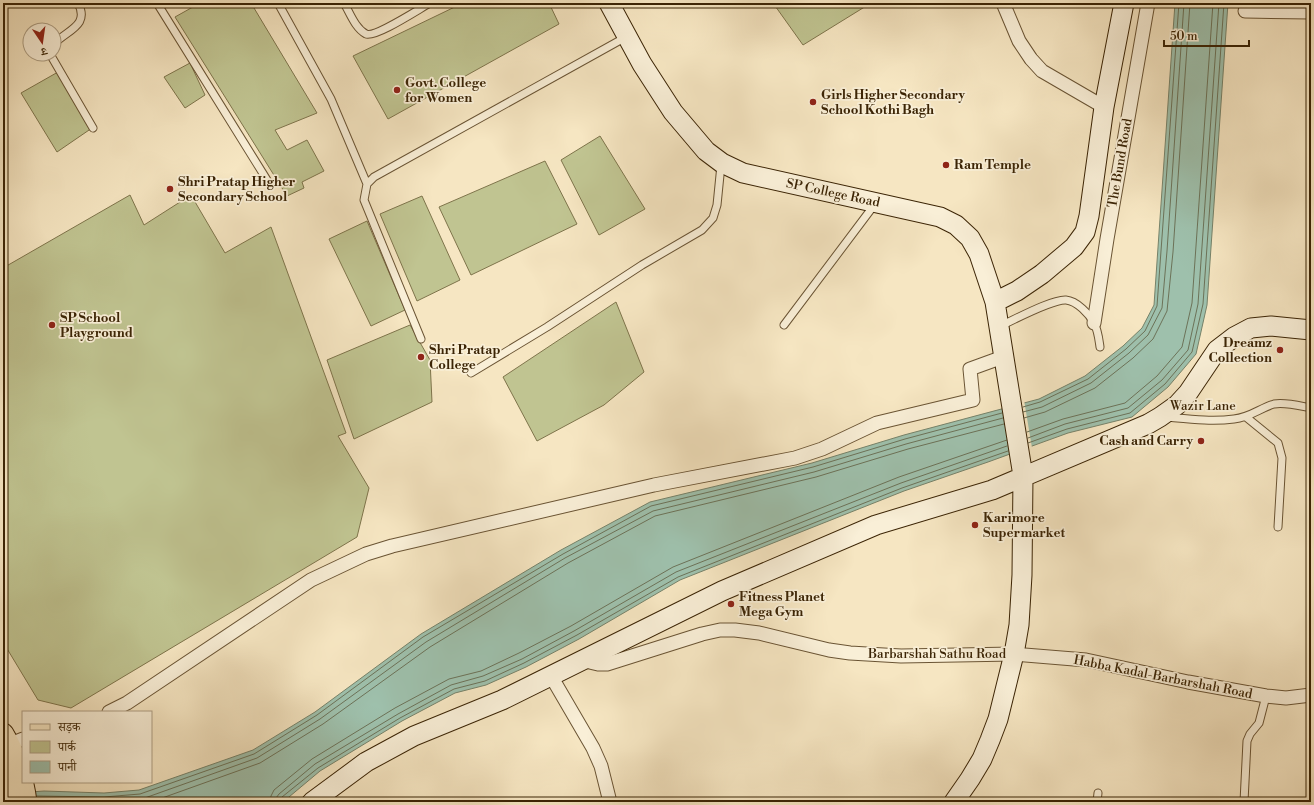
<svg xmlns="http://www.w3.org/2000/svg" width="1314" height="805" font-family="'Libre Bodoni','Noto Serif Devanagari',serif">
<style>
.green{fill:#c0c491;stroke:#7e744b}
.water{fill:#9ec0ac;stroke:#768269}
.pier{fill:#f6e6c2}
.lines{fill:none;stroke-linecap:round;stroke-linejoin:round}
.shore{stroke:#6c7258;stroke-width:1}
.lane-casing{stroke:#6a5434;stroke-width:9}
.street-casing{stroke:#6a5434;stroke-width:15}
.secondary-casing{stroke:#3b2405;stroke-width:21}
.primary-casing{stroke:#3b2405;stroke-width:23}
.lane{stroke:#f9efd7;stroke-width:7}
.street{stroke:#f9efd7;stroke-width:13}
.secondary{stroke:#f9efd7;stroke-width:19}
.primary{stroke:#f6e6c2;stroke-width:21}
.poi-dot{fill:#8f2418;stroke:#f9efd7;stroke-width:1.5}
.labels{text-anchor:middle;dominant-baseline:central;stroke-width:3.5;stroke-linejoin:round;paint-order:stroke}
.poi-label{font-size:13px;font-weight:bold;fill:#3b2405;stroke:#f9efd7;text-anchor:start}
.street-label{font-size:13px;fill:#3b2405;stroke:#f9efd7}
</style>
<rect width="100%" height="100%" fill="#f6e6c2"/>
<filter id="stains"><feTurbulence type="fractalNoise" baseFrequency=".005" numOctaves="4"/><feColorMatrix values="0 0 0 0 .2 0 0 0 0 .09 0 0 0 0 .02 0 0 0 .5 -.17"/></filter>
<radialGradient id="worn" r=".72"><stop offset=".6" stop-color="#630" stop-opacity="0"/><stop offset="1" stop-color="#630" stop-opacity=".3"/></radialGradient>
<!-- green -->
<path class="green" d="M 200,3 L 251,3 L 317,113 L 275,130 L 287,150 L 307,140 L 324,171 L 302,182 L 304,188 L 287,196 L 175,17 Z
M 463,3 L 549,3 L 559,24 L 388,119 L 353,56 Z
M 773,3 L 871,3 L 803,45 Z
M 190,63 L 205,95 L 185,108 L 164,77 Z
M 58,72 L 92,128 L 57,152 L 21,93 Z
M 600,136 L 645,209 L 599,235 L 561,160 Z
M 545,161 L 577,224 L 471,275 L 439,207 Z
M 130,195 L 144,225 L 191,195 L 225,253 L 271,227 L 346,433 L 338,436 L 369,488 L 357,537 L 71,708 L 38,700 L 3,642 L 3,268 Z
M 422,196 L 460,280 L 417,301 L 380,214 Z
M 367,221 L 405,310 L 371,326 L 329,239 Z
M 616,302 L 644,372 L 604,405 L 537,441 L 503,377 Z
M 410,325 L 430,360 L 432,402 L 354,439 L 327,360 Z"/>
<!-- water -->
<path class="water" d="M 1175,3 L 1228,3 L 1207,305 L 1196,354 L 1168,387 L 1132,417 L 1068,433 L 988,462 L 904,491 L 680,580 L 579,639 L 526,667 L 486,685 L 455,693 L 402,721 L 320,771 L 283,802 L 3,802 L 3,794 L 44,791 L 104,793 L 139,790 L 253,750 L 315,712 L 421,634 L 561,550 L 650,502 L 812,463 L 904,435 L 1039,399 L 1085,376 L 1123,346 L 1142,328 L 1154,305 Z"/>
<!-- pier -->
<path class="pier" d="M 1024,400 L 1032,448 L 1014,455 L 1006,405 Z"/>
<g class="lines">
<!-- shore -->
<path class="shore" d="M 1023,407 L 1040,402 L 1088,379 L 1126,349 L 1145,331 L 1157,306 L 1179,3
M 1023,412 L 1042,407 L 1091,383 L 1129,353 L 1148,335 L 1162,308 L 1167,251 L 1184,3
M 1024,418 L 1045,412 L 1095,388 L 1133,358 L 1153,339 L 1167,311 L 1173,252 L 1190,3
M 1027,432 L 1063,419 L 1125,403 L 1157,376 L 1182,347 L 1192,303 L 1213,3
M 1028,438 L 1065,424 L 1128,408 L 1162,380 L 1188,350 L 1198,304 L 1219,3
M 1028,443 L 1067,429 L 1130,413 L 1165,384 L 1192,352 L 1203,304 L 1224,3
M 37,796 L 104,797 L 140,794 L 254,754 L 317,715 L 423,637 L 563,554 L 651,506 L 813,467 L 905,439 L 1002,413
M 37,801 L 94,802
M 107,802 L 142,799 L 257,758 L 320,719 L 426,642 L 565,558 L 653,511 L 814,472 L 906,444 L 1003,418
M 151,802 L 260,763 L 323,724 L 430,647 L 568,563 L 655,516 L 816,477 L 908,449 L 1004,424
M 270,802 L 271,796 L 274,790 L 312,759 L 395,708 L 449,679 L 481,671 L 519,653 L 571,626 L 673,567 L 899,477 L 1007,440
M 276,802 L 276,798 L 279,794 L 315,764 L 398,714 L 451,685 L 483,676 L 522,659 L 574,631 L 676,572 L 901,483 L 1007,446
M 281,802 L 282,797 L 318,768 L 400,718 L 454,689 L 485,681 L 524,663 L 577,635 L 678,577 L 902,488 L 1008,451"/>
<defs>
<path id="lane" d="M 157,3 L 267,180
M 278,3 L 331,99 L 367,184
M 344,3 C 350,13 355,28 366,34 C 375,38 419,9 430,3
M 54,44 C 67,30 90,26 78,3
M 50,54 L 93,128
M 784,325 L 875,204
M 1000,326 C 1014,320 1052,299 1066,300 C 1077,301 1089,314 1094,323 C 1098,330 1099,340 1100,347
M 421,339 L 364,200 L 367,184 L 374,177 L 626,37
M 471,373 L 547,327 L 642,265 L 702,230 L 713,218 L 717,205 L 721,165
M 1166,417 C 1188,419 1212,422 1234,419 C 1251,417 1260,408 1274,404 C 1286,402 1300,406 1311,408
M 1246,417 L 1278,443 L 1282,458 L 1278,527
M 1097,802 L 1098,793
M 1244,802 L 1247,741 L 1250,734 L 1259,723 L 1266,696"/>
<path id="street" d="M 1003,3 L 1019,41 L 1031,59 L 1042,71 L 1104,107
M 1245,11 L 1311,12
M 1094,323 L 1107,239 L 1148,3
M 581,660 L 598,664 L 607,664 L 702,634 L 720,630 L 735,630 L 759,633 L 829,650 L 850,653 L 901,656 L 1014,654 L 1086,660 L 1188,682 L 1266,696 L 1286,698 L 1311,695
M 551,676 L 593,748 L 601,766 L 610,802
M 109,712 L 127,703 L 311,580 L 366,554 L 392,546 L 654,485 L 795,458 L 822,449 L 877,423 L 973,400 L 970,369 L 1003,357
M 3,747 L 23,739"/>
<path id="secondary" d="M 609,3 L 642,64 L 673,112 L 706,151 L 722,163 L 743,173 L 940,217 L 956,225 L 970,238 L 979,254 L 995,302 L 1023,476 L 1022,575 L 1019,625 L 1014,654 L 998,719 L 990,740 L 982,759 L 970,779 L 954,802
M 995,302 L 1017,291 L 1042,274 L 1074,247 L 1085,232 L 1089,216 L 1104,107 L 1124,3
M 312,802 L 366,762 L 414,736 L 502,700 L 722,591 L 876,525 L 992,490 L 1148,424 L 1160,417 L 1177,405 L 1188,393 L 1217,350 L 1234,337 L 1251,328 L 1271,326 L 1311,330"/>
<path id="primary" d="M 3,734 C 15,754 23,778 26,802
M 3,772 L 9,802"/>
</defs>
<!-- lane casing -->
<use href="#lane" class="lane-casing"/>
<!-- street casing -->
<use href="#street" class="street-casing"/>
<!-- secondary casing -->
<use href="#secondary" class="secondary-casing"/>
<!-- primary casing -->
<use href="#primary" class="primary-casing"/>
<!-- lane -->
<use href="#lane" class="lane"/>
<!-- street -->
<use href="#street" class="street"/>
<!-- secondary -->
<use href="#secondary" class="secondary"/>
<!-- primary -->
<use href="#primary" class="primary"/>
</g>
<!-- markers -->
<g class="poi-dot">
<circle cx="397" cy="90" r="4"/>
<circle cx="813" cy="102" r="4"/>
<circle cx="946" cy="165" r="4"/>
<circle cx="170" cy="189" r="4"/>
<circle cx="52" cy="325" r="4"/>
<circle cx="1280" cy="350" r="4"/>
<circle cx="421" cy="357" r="4"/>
<circle cx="1201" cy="441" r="4"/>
<circle cx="975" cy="525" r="4"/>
<circle cx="731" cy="604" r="4"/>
</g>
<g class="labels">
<!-- poi labels -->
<g class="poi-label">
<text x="405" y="83">Govt. College<tspan x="405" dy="15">for Women</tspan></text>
<text x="821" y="95">Girls Higher Secondary<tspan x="821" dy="15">School Kothi Bagh</tspan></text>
<text x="954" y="165">Ram Temple</text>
<text x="178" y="182">Shri Pratap Higher<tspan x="178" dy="15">Secondary School</tspan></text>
<text x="60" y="318">SP School<tspan x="60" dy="15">Playground</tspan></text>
<text x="1272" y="343" text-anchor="end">Dreamz<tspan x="1272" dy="15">Collection</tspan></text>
<text x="429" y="350">Shri Pratap<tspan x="429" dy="15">College</tspan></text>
<text x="1193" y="441" text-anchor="end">Cash and Carry</text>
<text x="983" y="518">Karimore<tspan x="983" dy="15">Supermarket</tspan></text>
<text x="739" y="597">Fitness Planet<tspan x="739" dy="15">Mega Gym</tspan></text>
</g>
<!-- street labels -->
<g class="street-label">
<text transform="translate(1120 163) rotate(-80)">The Bund Road</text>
<text transform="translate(833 193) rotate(12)">SP College Road</text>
<text x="1203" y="406">Wazir Lane</text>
<text x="937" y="654">Barbarshah Sathu Road</text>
<text transform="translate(1163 677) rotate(11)">Habba Kadal-Barbarshah Road</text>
</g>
</g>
<!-- margin -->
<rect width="1314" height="805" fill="none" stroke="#f6e6c2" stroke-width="16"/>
<rect x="4" y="4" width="1306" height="797" fill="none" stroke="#3b2405" stroke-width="2"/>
<rect x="8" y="8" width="1298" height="789" fill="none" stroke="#3b2405"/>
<!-- legend -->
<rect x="22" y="711" width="130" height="72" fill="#f9efd7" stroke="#ad9e83"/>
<rect x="30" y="724" width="20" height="6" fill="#f6e6c2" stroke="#ad9e83"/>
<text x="58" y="731" font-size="12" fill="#3b2405">सड़क</text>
<rect x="30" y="741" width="20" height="12" fill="#c0c491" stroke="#ad9e83"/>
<text x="58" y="751" font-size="12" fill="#3b2405">पार्क</text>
<rect x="30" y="761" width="20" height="12" fill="#9ec0ac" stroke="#ad9e83"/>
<text x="58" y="771" font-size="12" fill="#3b2405">पानी</text>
<!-- north arrow -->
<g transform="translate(42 42) rotate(167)"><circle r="19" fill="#f9efd7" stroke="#ad9e83"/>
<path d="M0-3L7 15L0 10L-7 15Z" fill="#8f2418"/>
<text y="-6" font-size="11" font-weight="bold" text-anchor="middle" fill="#3b2405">उ</text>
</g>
<!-- scale -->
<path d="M1164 40v6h85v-6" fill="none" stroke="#3b2405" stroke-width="2"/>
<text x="1170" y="40" font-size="12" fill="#3b2405" stroke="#f9efd7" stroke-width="3" paint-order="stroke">50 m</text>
<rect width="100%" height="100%" filter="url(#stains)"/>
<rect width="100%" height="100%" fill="url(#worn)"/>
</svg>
